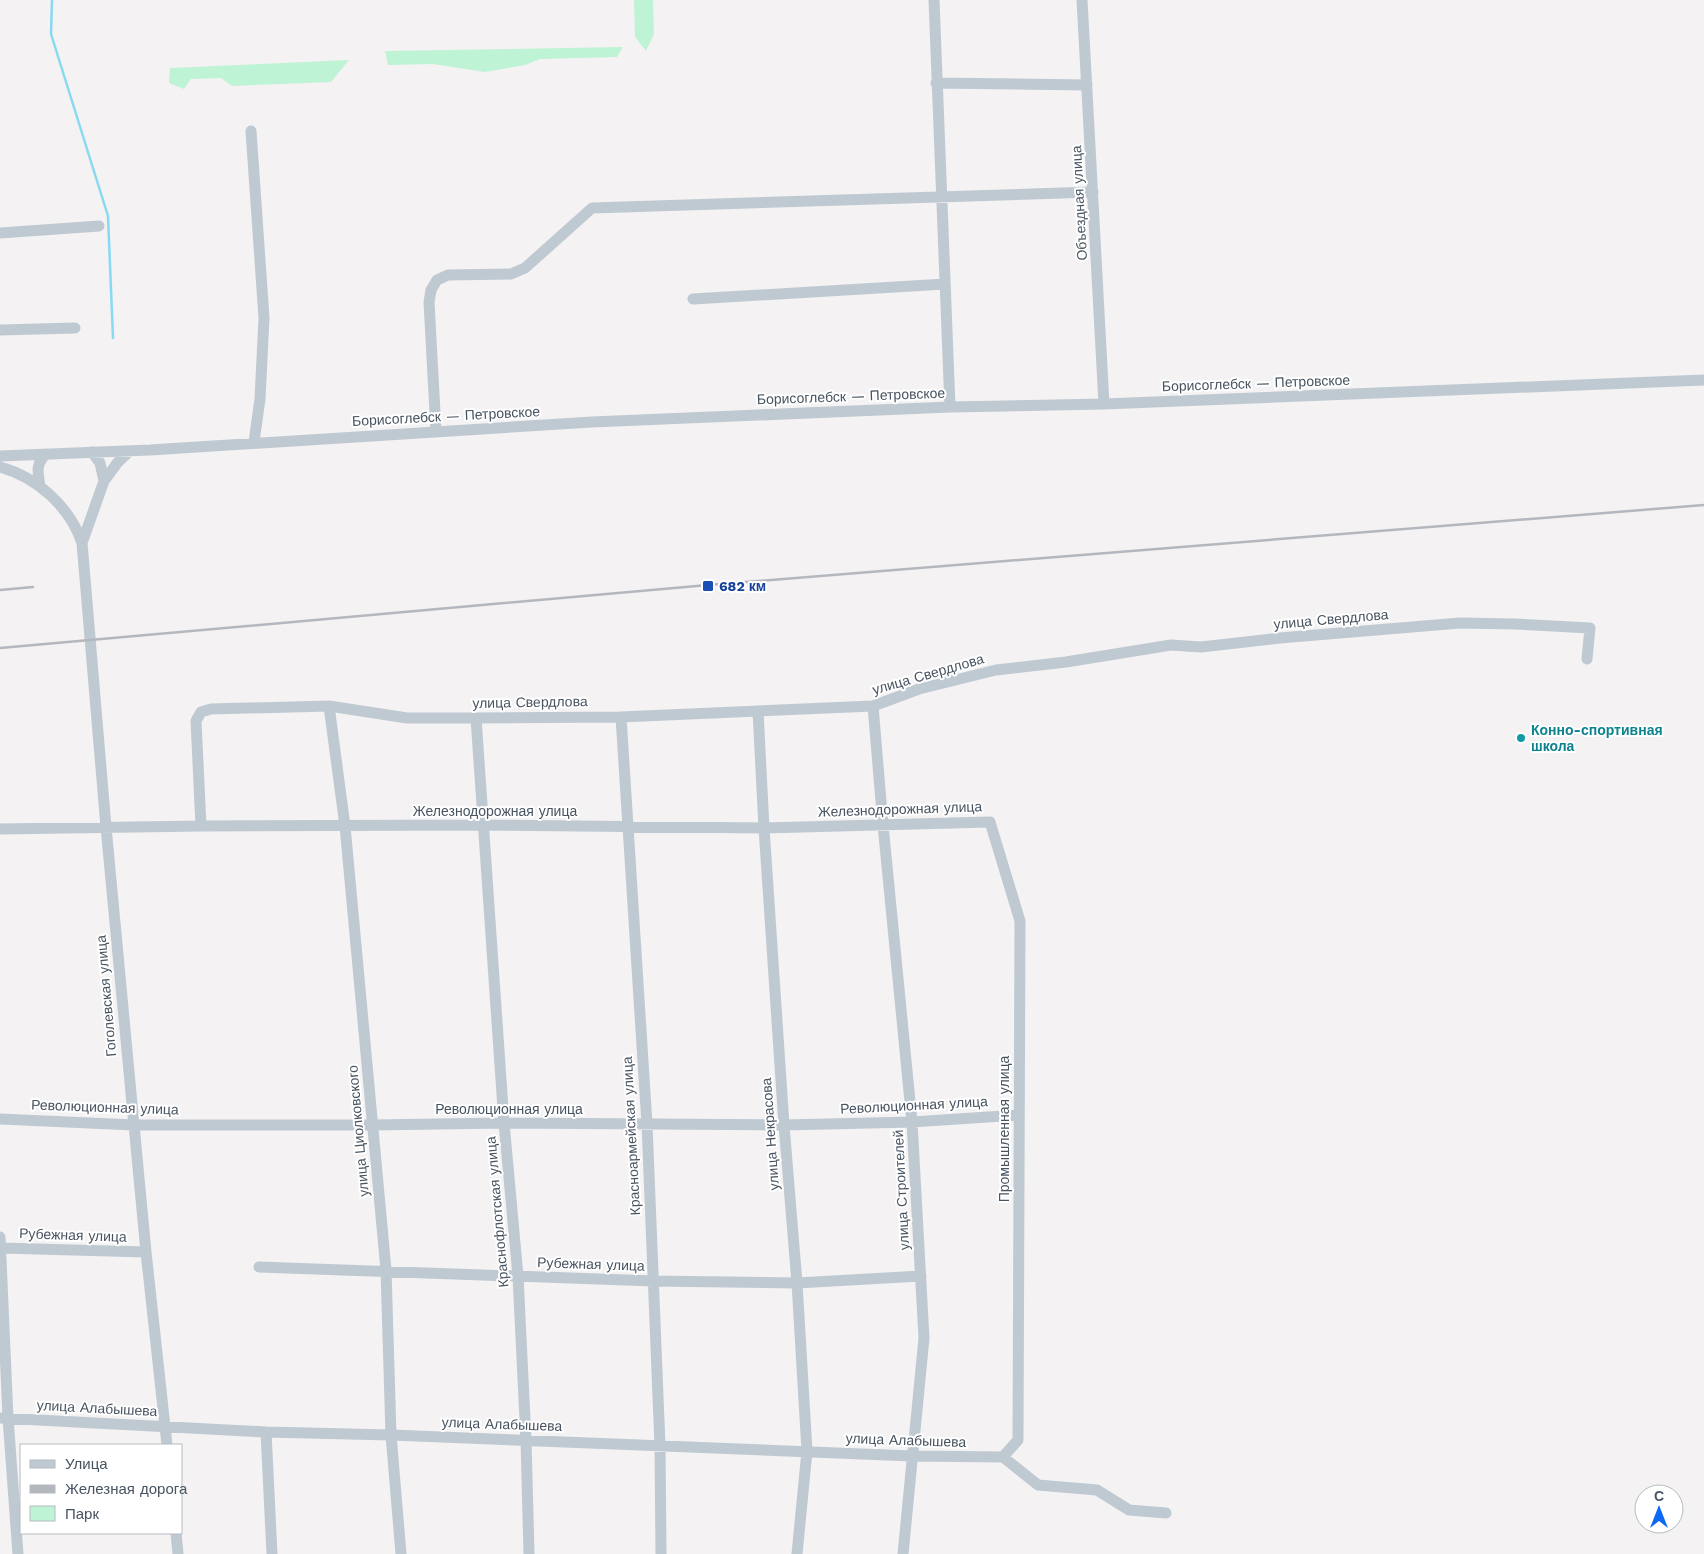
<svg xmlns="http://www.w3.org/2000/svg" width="1704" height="1554" font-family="'Work Sans',sans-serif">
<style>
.green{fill:#bff3d5}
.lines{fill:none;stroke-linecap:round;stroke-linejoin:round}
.stream{stroke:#89d9f3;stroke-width:2.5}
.minor{stroke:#bfc9d2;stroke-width:11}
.rail{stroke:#b4b7bd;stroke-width:2.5}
.transit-dot{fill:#1a4fb4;stroke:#fff;stroke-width:2}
.culture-dot{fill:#0f9aa8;stroke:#fff;stroke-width:2}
.labels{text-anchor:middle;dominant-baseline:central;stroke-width:4;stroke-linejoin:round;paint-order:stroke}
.street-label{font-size:14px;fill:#485461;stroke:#fff}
.transit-label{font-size:14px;font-weight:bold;fill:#164399;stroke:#fff;text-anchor:start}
.culture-label{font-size:14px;font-weight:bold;fill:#0d838f;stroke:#fff;text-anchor:start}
</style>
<rect width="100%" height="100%" fill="#f4f2f2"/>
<!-- green -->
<path class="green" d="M 634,0 L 653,0 L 654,34 L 646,51 L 635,37 Z
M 623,47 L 617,57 L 540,59 L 525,65 L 485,72 L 433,64 L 388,65 L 385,51 Z
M 349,60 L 331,82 L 232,86 L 221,78 L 191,79 L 184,89 L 169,83 L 170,68 Z"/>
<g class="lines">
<!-- stream -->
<path class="stream" d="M 52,0 L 51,34 L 108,216 L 113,338"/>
<!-- minor -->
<path class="minor" d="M 934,0 L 950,407
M 1082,0 L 1104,404
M 936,83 L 1087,85
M 251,131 L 264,318 L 260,399 L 254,442
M 0,233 L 99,226
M 693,299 L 945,284
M 0,330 L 75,328
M 436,431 L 429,302 L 431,290 L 437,280 L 448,275 L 511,274 L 525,268 L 592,208 L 1093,192
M 92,452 L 100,463 L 104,481
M 0,456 L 150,450 L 592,422 L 950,407 L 1104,404 L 1704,380
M 0,467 C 37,477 70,507 82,543 L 106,827 L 134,1125 L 146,1252 L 167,1445
M 40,487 C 38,472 35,465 46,454
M 82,543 L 104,481 L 118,462 L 130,451
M 329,706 L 345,826 L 386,1270 L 391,1435 L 401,1554
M 873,706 L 883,825 L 912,1122 L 924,1338 L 903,1554
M 758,711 L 764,828 L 784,1125 L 797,1283 L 807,1451 L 797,1554
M 621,717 L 647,1124 L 660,1446 L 661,1554
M 476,718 L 504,1123 L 518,1276 L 526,1440 L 529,1554
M 201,826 L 196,721 L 201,712 L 211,709 L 329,706 L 407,718 L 476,718 L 621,717 L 873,706 L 919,689 L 996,670 L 1066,662 L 1171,645 L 1201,647 L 1280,638 L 1460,623 L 1515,624 L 1590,628 L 1587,659
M 0,829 L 201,826 L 483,825 L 764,828 L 990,822 L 1020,921 L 1018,1440 L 1003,1457
M 0,1119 L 134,1125 L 373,1125 L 504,1123 L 784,1125 L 912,1122 L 1019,1115
M 0,1237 L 8,1418 L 18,1554
M 0,1248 L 146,1252
M 259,1267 L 653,1281 L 797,1283 L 921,1276
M 0,1418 L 266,1432 L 391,1435 L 912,1456 L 1003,1457 L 1038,1485 L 1097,1490 L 1129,1510 L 1166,1513
M 266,1432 L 272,1554
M 176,1533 L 178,1554"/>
<!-- rail -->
<path class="rail" d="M 0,590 L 33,587
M 0,648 L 708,585 L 1704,505"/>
</g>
<!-- markers -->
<rect class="transit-dot" x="702" y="580" width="12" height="12" rx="2.5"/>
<circle class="culture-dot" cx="1521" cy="738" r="5"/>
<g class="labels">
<!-- street labels -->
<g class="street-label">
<text transform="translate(1079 203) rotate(-93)">Объездная улица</text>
<text transform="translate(1256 383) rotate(-2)">Борисоглебск — Петровское</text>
<text transform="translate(851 396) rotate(-2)">Борисоглебск — Петровское</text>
<text transform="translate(446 416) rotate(-3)">Борисоглебск — Петровское</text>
<text transform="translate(1331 619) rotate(-5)">улица Свердлова</text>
<text transform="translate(928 674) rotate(-16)">улица Свердлова</text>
<text transform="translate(530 702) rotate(-1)">улица Свердлова</text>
<text transform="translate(900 809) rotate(-2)">Железнодорожная улица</text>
<text x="495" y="811">Железнодорожная улица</text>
<text transform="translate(106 996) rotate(-95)">Гоголевская улица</text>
<text transform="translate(914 1105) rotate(-3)">Революционная улица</text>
<text transform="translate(105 1107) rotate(2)">Революционная улица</text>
<text x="509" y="1109">Революционная улица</text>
<text transform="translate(1004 1129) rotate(-90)">Промышленная улица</text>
<text transform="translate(358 1131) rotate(-95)">улица Циолковского</text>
<text transform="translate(770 1134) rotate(-94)">улица Некрасова</text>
<text transform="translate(631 1136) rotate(-93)">Красноармейская улица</text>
<text transform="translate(901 1190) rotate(-93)">улица Строителей</text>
<text transform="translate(497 1212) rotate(-95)">Краснофлотская улица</text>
<text transform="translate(73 1235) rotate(2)">Рубежная улица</text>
<text transform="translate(591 1264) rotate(2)">Рубежная улица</text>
<text transform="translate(97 1408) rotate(3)">улица Алабышева</text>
<text transform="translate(502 1424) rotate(2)">улица Алабышева</text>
<text transform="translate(906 1440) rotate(2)">улица Алабышева</text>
</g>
<!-- transit labels -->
<g class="transit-label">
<text x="719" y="586">682 км</text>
</g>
<!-- culture labels -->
<g class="culture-label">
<text x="1531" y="730">Конно-спортивная<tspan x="1531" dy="16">школа</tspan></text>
</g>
</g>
<!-- legend -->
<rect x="20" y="1444" width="162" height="90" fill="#ffffff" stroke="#b6bbc0"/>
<rect x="30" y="1460" width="25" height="8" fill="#bfc9d2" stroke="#b6bbc0"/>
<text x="65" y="1469" font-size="15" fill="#485461">Улица</text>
<rect x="30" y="1485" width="25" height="8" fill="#b4b7bd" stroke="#b6bbc0"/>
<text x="65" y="1494" font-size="15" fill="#485461">Железная дорога</text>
<rect x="30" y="1506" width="25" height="15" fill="#bff3d5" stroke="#b6bbc0"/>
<text x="65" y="1519" font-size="15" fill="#485461">Парк</text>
<!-- north arrow -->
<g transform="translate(1659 1509)"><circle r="24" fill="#ffffff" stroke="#b6bbc0"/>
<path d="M0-4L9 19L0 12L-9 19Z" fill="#0d69f3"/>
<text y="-8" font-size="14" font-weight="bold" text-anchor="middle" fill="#485461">С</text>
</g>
</svg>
